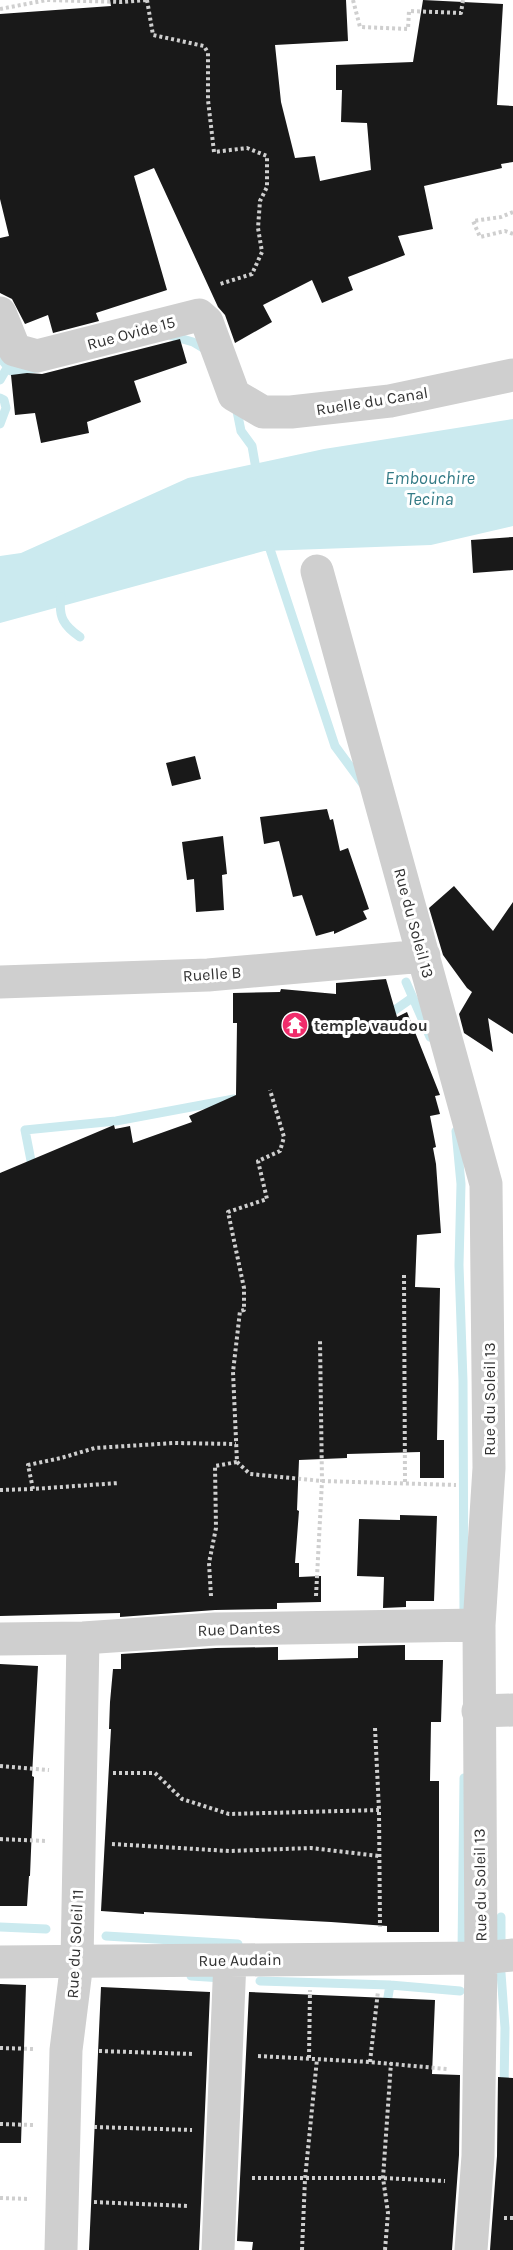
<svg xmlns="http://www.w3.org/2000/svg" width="513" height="2250" font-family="Karla,sans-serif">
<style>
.water{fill:#cbeaef}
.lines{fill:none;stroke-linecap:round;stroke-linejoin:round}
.stream{stroke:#cbeaef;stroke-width:9}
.building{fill:#191919}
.path{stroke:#cfcfcf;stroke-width:4;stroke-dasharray:3 3;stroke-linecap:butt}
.street{stroke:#cfcfcf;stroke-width:33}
.labels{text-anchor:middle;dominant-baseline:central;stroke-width:6;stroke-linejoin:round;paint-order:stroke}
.street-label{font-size:16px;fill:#323232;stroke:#fff}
.poi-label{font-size:16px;font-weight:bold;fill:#323232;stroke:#fff;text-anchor:start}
.water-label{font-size:18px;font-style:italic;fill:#337a85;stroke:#fff}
</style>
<rect width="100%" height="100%" fill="#fff"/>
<!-- water -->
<path class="water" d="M 513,419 L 513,526 L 431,545 L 264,551 L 0,623 L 0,556 L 21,553 L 188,478 L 324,449 Z"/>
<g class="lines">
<!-- stream -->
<path class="stream" d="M 169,335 L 193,342 L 208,351
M 1,351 L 3,361 L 11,371 L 37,368
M 0,380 L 7,368
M 0,398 L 4,400 L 6,408 L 0,424
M 236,406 L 241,431 L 252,446 L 256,469 L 254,475
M 267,540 L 335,746 L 363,784
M 61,597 C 58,617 64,626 80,637
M 406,982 L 430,1037
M 385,1017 L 412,998
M 456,1131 L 461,1184 L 459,1265 L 463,1381 L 464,1617
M 33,1171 L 25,1130 L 116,1121 L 234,1099
M 0,1927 L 46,1929
M 106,1936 L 238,1944
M 501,1951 L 501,1917
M 462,1952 L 464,1778
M 501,1973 L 505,2028 L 504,2089
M 191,1976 L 223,1978
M 260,1981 L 390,1985 L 460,1991
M 386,2009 L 390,1985"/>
</g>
<!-- building -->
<path class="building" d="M 110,0 L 346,0 L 348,41 L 275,45 L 281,102 L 295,158 L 315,156 L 320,181 L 371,170 L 367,123 L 341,122 L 342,90 L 336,90 L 336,65 L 413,62 L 423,0 L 503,4 L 497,105 L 513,106 L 513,162 L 501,164 L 502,168 L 424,186 L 433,229 L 398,236 L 405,255 L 348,277 L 353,290 L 322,303 L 312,280 L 263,305 L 272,322 L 235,343 L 225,315 L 218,307 L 154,168 L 134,176 L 167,290 L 96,313 L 99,321 L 53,333 L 48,315 L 25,324 L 12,299 L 0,293 L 0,238 L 9,236 L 0,199 L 0,14 L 111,6 Z
M 180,339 L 187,363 L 134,381 L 141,402 L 87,422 L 89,433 L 41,443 L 35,413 L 15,415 L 11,375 L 27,373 L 42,374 Z
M 513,537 L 513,570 L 473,573 L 471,540 Z
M 195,756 L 201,779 L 172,786 L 166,763 Z
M 327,809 L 330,820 L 333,819 L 340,851 L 348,848 L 369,909 L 363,911 L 367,919 L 334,934 L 334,931 L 316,936 L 302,895 L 293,897 L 279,841 L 264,844 L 260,817 Z
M 223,836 L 227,874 L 222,875 L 224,910 L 196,912 L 194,879 L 187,880 L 182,842 Z
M 454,886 L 493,931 L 513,902 L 513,1034 L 488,1018 L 493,1052 L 464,1033 L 459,1014 L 472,992 L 467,988 L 443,955 L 429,908 Z
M 386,979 L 397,1017 L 407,1012 L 440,1095 L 435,1096 L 440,1114 L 430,1116 L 436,1147 L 433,1148 L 436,1164 L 441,1233 L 417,1235 L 415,1287 L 440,1288 L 437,1440 L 444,1440 L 444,1478 L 420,1478 L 420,1452 L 347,1454 L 347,1458 L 299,1460 L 297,1510 L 299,1511 L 295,1563 L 299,1563 L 299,1577 L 321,1576 L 321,1602 L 277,1603 L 277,1609 L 215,1610 L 120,1617 L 120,1613 L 0,1616 L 0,1173 L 114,1125 L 115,1129 L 130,1126 L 133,1143 L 192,1122 L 189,1116 L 236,1095 L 237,1023 L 233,1023 L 233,993 L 280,992 L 281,989 L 336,994 L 336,983 Z
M 400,1515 L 437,1516 L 434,1601 L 406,1601 L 406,1607 L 383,1608 L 384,1577 L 357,1576 L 359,1519 L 400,1520 Z
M 405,1645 L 405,1660 L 443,1660 L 441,1722 L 431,1722 L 430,1781 L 439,1781 L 439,1932 L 387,1932 L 387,1926 L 331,1922 L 144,1912 L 144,1914 L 101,1911 L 111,1729 L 109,1729 L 110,1702 L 113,1669 L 121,1669 L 121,1654 L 216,1648 L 278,1647 L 278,1660 L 358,1658 L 358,1646 Z
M 0,1664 L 38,1666 L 32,1776 L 34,1777 L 30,1876 L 29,1876 L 27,1906 L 0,1906 Z
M 0,1984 L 26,1985 L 21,2143 L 0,2143 Z
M 101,1987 L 210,1992 L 199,2250 L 89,2250 Z
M 249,1992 L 435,2000 L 432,2074 L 460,2075 L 459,2155 L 452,2250 L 252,2250 L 253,2242 L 237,2241 Z
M 498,2077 L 513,2078 L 513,2250 L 490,2250 L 497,2156 Z"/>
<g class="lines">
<!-- path -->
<path class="path" d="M 147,0 L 153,35 L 204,46 L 208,53 L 208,100 L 214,152 L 247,148 L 267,156 L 267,187 L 260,201 L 258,228 L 262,252 L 252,274 L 220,284
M 353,0 L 360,27 L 408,29 L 409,11 L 461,13 L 463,0
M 0,9 L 47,0 L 122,2 L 147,0
M 513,212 L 501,217 L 473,221 L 480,237 L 505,231 L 513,234
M 404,1275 L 405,1483
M 237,1462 L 250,1474 L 322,1481 L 456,1485
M 33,1489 L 28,1465 L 61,1458 L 95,1448 L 174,1443 L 236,1444
M 0,1490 L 33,1489 L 119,1483
M 211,1596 L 209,1563 L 216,1528 L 215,1466 L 237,1462 L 233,1372 L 240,1311 L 244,1310 L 244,1288 L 228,1212 L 267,1199 L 258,1161 L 280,1151 L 284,1137 L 270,1090
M 316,1596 L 322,1481 L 320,1340
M 375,1728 L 379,1810 L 380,1927
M 0,1766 L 49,1770
M 113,1773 L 155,1773 L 182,1799 L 229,1814 L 379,1810
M 0,1839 L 47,1841
M 112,1844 L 229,1851 L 311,1848 L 379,1856
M 0,2048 L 34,2049
M 99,2051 L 193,2054
M 258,2056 L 370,2062 L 447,2069
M 309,2058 L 310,1990
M 370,2062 L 378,1991
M 0,2124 L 33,2125
M 94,2127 L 192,2130
M 252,2178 L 383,2178 L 445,2181
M 0,2198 L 30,2199
M 94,2202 L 189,2206
M 504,2218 L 513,2218
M 302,2250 L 305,2179 L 317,2059
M 385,2250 L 388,2213 L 383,2178 L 391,2063"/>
<!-- street -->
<path class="street" d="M 0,313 L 15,350 L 37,356 L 199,315 L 207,322 L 234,395 L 263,412 L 291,412 L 390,401 L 513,375
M 317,571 L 486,1184 L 489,1468 L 479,1625 L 481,1958 L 478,2156 L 471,2250
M 0,982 L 208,975 L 424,956
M 0,1639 L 83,1638 L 215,1629 L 479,1625
M 478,1711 L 513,1710
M 0,1962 L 481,1958 L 513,1955
M 61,2250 L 66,2050 L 77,1962 L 83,1638
M 218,2250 L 230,1960"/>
</g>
<!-- icons -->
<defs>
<symbol id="temple-disc" viewBox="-11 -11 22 22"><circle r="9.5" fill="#f02c6b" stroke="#fff"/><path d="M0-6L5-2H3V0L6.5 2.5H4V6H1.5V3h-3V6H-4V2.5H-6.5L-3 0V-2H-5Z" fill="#fff"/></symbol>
</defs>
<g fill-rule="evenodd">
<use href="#temple-disc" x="280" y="1010" width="30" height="30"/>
</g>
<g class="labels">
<!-- street labels -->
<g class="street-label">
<text transform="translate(131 333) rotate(-15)">Rue Ovide 15</text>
<text transform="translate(372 401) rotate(-9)">Ruelle du Canal</text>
<text transform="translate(414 923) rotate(75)">Rue du Soleil 13</text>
<text transform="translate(212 974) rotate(-4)">Ruelle B</text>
<text transform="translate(489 1399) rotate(-90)">Rue du Soleil 13</text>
<text transform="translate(239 1629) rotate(-2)">Rue Dantes</text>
<text transform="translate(480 1885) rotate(-91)">Rue du Soleil 13</text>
<text transform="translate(75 1944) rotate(-87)">Rue du Soleil 11</text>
<text transform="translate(240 1960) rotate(-1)">Rue Audain</text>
</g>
<!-- poi labels -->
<g class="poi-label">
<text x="314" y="1025">temple vaudou</text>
</g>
<!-- water labels -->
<g class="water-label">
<text x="430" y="478">Embouchire<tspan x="430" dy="21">Tecina</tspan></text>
</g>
</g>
</svg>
